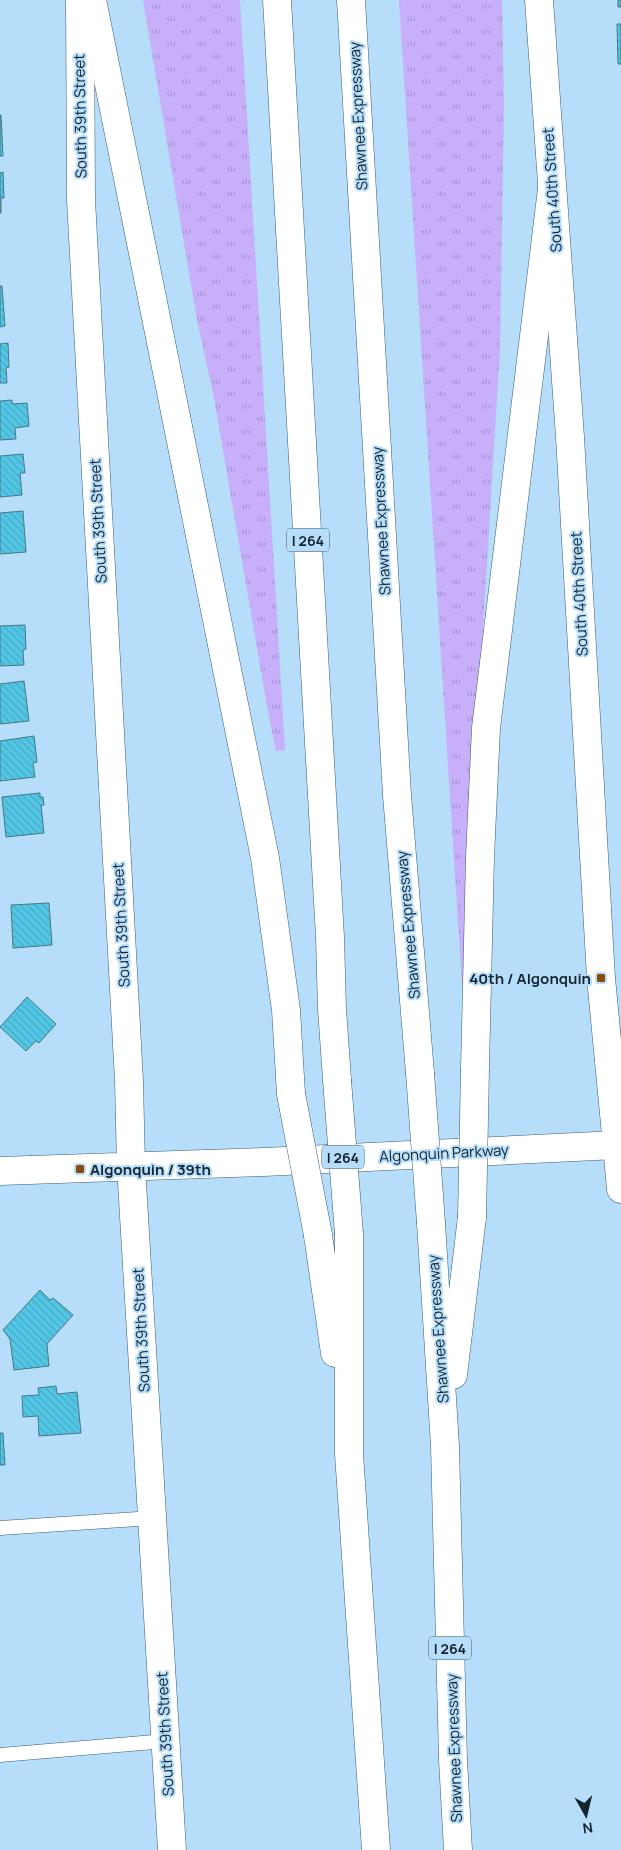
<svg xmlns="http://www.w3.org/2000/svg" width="621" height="1850" font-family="Manrope,sans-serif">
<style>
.grass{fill:url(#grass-tufts)}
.building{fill:url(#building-back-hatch);stroke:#487885}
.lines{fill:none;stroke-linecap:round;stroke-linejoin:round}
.service-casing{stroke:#3a5d75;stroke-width:15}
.minor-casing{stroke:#3a5d75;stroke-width:29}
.secondary-casing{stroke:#3a5d75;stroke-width:29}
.motorway-casing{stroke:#3a5d75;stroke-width:29}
.service{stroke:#fff;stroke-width:14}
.minor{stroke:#fff;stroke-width:28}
.secondary{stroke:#fff;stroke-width:28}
.motorway{stroke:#fff;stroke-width:28}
.motorway-bridge-casing{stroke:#3a5d75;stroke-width:29;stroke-linecap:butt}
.motorway-bridge{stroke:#fff;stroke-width:28}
.poi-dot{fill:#8a4c0e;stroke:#b6ddf9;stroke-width:2}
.labels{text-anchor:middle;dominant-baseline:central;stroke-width:4;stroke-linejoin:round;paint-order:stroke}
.shield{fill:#b6ddf9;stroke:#455c6b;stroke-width:1}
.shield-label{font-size:14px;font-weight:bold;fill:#15242e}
.street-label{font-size:15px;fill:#15242e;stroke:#b6ddf9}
.poi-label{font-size:15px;font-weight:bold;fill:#15242e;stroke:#b6ddf9;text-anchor:end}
</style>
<defs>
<pattern id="grass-tufts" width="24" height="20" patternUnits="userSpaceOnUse" patternTransform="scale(1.25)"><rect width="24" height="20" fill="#c7affa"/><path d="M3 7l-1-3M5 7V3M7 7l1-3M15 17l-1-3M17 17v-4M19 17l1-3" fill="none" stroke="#aa96d7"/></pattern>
<pattern id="building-back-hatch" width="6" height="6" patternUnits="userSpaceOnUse" patternTransform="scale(1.25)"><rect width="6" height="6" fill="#52c6e5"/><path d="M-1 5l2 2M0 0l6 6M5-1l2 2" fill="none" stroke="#47aac5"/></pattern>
</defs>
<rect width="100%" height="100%" fill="#b6ddf9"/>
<!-- grass -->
<path class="grass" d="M 143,0 L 240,0 L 285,750 L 276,751 L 267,706 L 214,398 L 197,320 Z
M 399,0 L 502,0 L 504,105 L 500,349 L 476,743 L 467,985 L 462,984 Z"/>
<!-- building -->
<path class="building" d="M 618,0 L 621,0 L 621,7 L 618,7 Z
M 617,24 L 621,24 L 621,64 L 618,64 Z
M 0,115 L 1,115 L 3,156 L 0,156 Z
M 3,172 L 4,198 L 1,198 L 1,213 L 0,213 L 0,173 Z
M 0,286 L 2,286 L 5,326 L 0,327 Z
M 8,343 L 9,367 L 6,368 L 7,383 L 0,383 L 0,344 Z
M 12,400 L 12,404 L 27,403 L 29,426 L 15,428 L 16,439 L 0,440 L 0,401 Z
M 23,454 L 25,473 L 20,473 L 22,495 L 0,497 L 0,456 Z
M 23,511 L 26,552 L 0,554 L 0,513 Z
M 25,625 L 26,649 L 23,650 L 24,665 L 0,666 L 0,626 Z
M 24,681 L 29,721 L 0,724 L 0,684 Z
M 34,736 L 37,762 L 33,763 L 35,777 L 0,781 L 0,741 Z
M 40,793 L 40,797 L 43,797 L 44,805 L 41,805 L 44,833 L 6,837 L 2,797 Z
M 49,903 L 52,945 L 13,948 L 11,905 Z
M 27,997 L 56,1024 L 39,1043 L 36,1041 L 26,1051 L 0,1027 Z
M 40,1290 L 50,1300 L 53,1298 L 73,1315 L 47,1344 L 49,1366 L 14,1370 L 10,1339 L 3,1330 Z
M 56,1386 L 57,1394 L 77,1392 L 81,1433 L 39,1436 L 38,1416 L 23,1417 L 22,1396 L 39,1395 L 38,1388 Z
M 0,1433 L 3,1433 L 5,1465 L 0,1465 Z"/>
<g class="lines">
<defs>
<path id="service" d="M 0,1528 L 153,1518
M 0,1755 L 166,1741"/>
<path id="minor" d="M 617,1145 L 621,1189
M 131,1166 L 172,1850"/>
<path id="secondary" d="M 80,0 L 81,200 L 129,1081 L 131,1166
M 0,1171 L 264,1162 L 617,1145 L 601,978 L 570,437 L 539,0"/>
<path id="motorway" d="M 92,0 L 265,858 L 286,1010 L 291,1094
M 277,0 L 330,937 L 332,1009 L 337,1080
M 351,0 L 397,795 L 420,1073
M 475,1069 L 480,857 L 486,728 L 552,189
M 431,1223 L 445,1446 L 453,1760 L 458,1850
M 349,1234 L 349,1454 L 376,1850
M 318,1235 L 335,1353
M 453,1375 L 472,1217"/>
</defs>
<!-- service casing -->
<use href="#service" class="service-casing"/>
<!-- minor casing -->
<use href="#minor" class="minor-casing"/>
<!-- secondary casing -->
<use href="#secondary" class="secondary-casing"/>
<!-- motorway casing -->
<use href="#motorway" class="motorway-casing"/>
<!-- service -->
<use href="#service" class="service"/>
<!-- minor -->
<use href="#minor" class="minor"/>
<!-- secondary -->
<use href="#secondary" class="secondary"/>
<!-- motorway -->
<use href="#motorway" class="motorway"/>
<defs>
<path id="motorway-bridge" d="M 420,1073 L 431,1223
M 337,1080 L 349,1234
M 291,1094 L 318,1235
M 472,1217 L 475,1069"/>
</defs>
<!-- motorway-bridge casing -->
<use href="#motorway-bridge" class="motorway-bridge-casing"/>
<!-- motorway-bridge -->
<use href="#motorway-bridge" class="motorway-bridge"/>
</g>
<!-- markers -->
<g class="poi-dot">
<rect x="596" y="973" width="10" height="10" rx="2.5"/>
<rect x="75" y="1164" width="10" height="10" rx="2.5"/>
</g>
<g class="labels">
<!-- shield labels -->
<g class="shield">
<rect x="287" y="528.5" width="42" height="23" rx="4"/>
<rect x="322" y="1145.5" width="42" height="23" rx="4"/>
<rect x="429" y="1636.5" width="42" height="23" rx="4"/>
</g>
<g class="shield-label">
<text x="308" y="540">I 264</text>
<text x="343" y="1157">I 264</text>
<text x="450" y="1648">I 264</text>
</g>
<!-- street labels -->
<g class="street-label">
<text transform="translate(80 116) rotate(-91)">South 39th Street</text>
<text transform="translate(358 116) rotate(-93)">Shawnee Expressway</text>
<text transform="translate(552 190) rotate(-94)">South 40th Street</text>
<text transform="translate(98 521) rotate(-93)">South 39th Street</text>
<text transform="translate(381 521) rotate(-93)">Shawnee Expressway</text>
<text transform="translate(579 594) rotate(-93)">South 40th Street</text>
<text transform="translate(121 925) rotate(-93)">South 39th Street</text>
<text transform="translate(408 925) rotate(-95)">Shawnee Expressway</text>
<text transform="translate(444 1153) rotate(-3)">Algonquin Parkway</text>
<text transform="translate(438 1329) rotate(-94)">Shawnee Expressway</text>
<text transform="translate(141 1330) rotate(-93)">South 39th Street</text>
<text transform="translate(165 1734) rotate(-93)">South 39th Street</text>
<text transform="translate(454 1748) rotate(-92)">Shawnee Expressway</text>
</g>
<!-- poi labels -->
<g class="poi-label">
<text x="591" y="978">40th / Algonquin</text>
<text x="90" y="1169" text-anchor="start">Algonquin / 39th</text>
</g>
</g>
<!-- north arrow -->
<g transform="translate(586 1815) rotate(172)" stroke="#b6ddf9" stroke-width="4" paint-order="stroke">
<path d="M0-4L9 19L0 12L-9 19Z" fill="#15242e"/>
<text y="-8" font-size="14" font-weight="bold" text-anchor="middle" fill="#15242e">N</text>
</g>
</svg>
